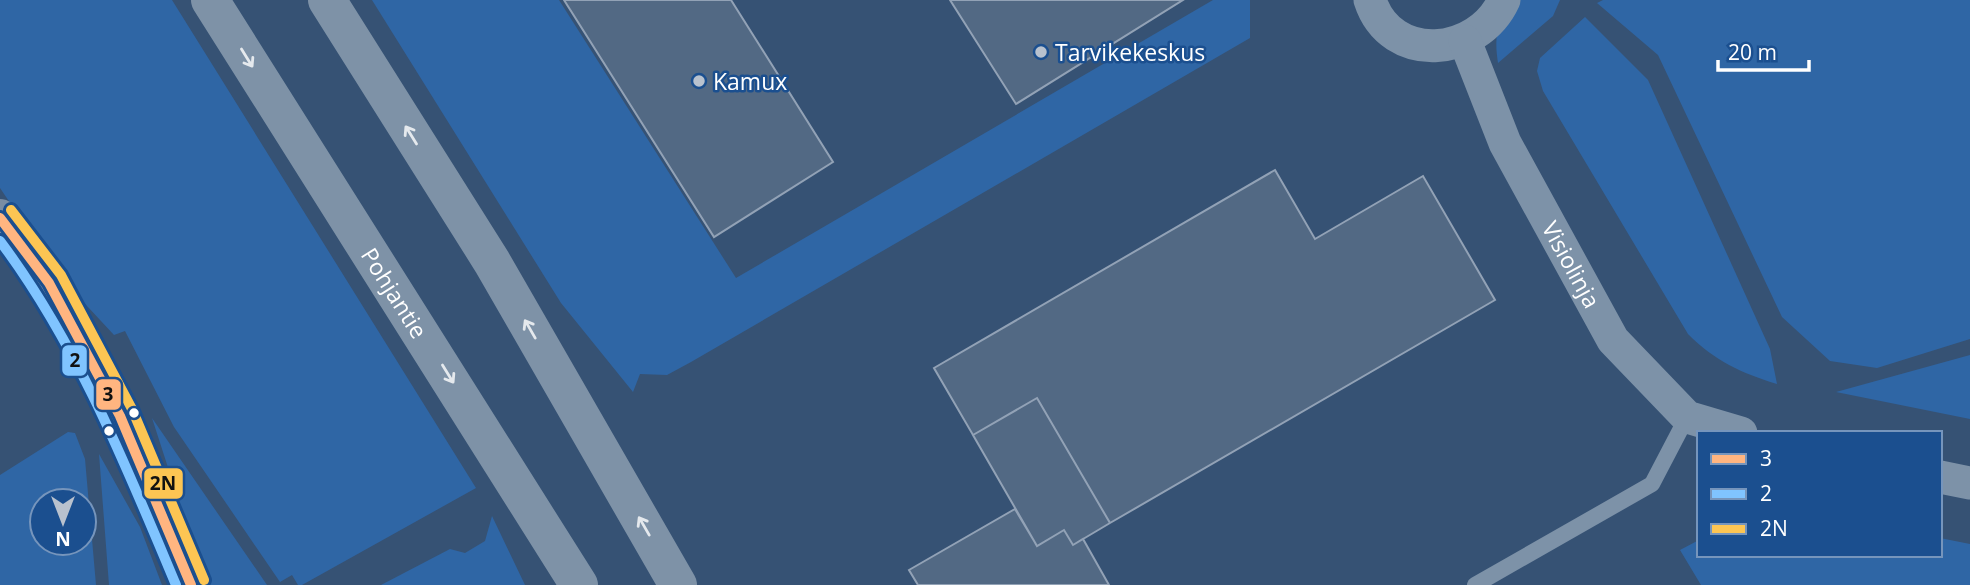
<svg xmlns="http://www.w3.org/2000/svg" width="1970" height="585" font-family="'Open Sans',sans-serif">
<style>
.green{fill:#2f66a5;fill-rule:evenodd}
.building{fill:#526984;stroke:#92a2b6;stroke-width:2}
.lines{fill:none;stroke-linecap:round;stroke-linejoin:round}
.lane{stroke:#7d92a8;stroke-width:16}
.street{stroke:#7d92a8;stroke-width:33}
.secondary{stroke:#798da4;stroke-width:38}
.highway{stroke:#7e92a7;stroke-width:38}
.bus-1-casing{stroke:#1b4f8f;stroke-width:16}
.bus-2-casing{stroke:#1b4f8f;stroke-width:16}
.bus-3-casing{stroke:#1b4f8f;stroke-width:16}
.bus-1{stroke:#ffb580;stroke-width:10}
.bus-2{stroke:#80c4ff;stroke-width:10}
.bus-3{stroke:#fcc553;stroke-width:10}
.oneway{stroke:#e5e9ed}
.poi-dot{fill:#b9c2ce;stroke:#1b4f8f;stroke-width:2.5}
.bus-dot{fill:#fff;stroke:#1b4f8f;stroke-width:2.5}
.labels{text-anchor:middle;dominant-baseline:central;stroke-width:5;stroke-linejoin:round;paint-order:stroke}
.poi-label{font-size:23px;fill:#fff;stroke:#1b4f8f;text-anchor:start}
.street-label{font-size:23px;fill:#fff;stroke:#1b4f8f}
.line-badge{stroke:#1b4f8f;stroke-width:2.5}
.pale-badge-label{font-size:19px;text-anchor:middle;font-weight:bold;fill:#111}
</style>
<rect width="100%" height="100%" fill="#365274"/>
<!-- green -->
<path class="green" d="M 0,0 L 172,0 L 476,488 L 302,585 L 298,585 L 292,575 L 280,582 L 174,427 L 125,331 L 114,335 L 61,278 L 0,188 Z
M 372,0 L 559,0 L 736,278 L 1213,0 L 1250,0 L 1250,38 L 691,362 L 667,375 L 640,374 L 633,392 L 561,303 Z
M 1509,0 L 1560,0 L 1553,16 L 1498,63 C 1494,38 1497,22 1509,0 Z
M 1603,0 L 1970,0 L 1970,339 L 1877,368 L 1830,361 L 1782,317 L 1658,55 L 1597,3 Z
M 1585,17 L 1648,80 L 1770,349 L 1777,384 C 1741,373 1715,361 1688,334 L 1543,91 L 1537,71 L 1540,58 Z
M 1970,355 L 1970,419 L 1836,392 Z
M 152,418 L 267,585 L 206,585 Z
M 68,432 L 75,433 L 85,459 L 96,585 L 0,585 L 0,475 ZM 42,501 L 84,501 L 84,543 L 42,543 Z
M 99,454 L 140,527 L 162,585 L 109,585 Z
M 492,516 L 525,585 L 381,585 L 450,549 L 465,553 L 485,541 Z
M 1940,538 L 1970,544 L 1970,585 L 1701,585 L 1680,550 L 1699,540 L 1699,555 L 1940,555 Z"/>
<!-- building -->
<path class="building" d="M 564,0 L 731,0 L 833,162 L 714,237 Z
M 950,0 L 1183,0 L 1016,104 Z
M 1275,170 L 1315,239 L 1423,176 L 1495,300 L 1110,523 L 1037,398 L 973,435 L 934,368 Z
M 1037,398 L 1110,523 L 1073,545 L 1064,530 L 1037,546 L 973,435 Z
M 1015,509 L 1037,546 L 1064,530 L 1073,545 L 1083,539 L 1109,585 L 918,585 L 909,570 Z"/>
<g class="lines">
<!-- lane -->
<path class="lane" d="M 1475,585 L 1652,484 L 1687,417"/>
<!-- street -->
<g class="street">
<path d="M 1370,0 C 1391,65 1478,57 1504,0"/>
<path id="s1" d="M 1465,41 L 1505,143 L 1613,340 L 1687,417 L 1741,433"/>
<path d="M 1940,477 L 1970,483"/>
</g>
<!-- secondary -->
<path class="secondary" d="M 0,218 L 49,283 L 120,416 L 191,585"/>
<!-- highway -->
<g class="highway">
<path id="s2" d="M 210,0 L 579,585"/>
<path d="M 327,0 L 492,262 L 678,585"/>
</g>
<defs>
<path id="bus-1" d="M 0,218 L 49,283 L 120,416 L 191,585"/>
<path id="bus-2" d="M 0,241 C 78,345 126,466 176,585"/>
<path id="bus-3" d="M 11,210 L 61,275 L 132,409 L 204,580"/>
</defs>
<!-- bus-1 casing -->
<use href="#bus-1" class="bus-1-casing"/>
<!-- bus-2 casing -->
<use href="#bus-2" class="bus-2-casing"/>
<!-- bus-3 casing -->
<use href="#bus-3" class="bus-3-casing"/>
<!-- bus-1 -->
<use href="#bus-1" class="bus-1"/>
<!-- bus-2 -->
<use href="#bus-2" class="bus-2"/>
<!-- bus-3 -->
<use href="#bus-3" class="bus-3"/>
</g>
<!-- one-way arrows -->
<defs><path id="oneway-shaft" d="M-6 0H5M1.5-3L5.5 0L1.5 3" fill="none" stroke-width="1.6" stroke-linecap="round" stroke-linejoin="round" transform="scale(1.75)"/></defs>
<g class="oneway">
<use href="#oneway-shaft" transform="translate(247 58) rotate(58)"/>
<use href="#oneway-shaft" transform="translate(411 135) rotate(-122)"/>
<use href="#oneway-shaft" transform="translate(530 329) rotate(-120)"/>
<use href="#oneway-shaft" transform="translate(448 374) rotate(58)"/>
<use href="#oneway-shaft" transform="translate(644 526) rotate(-120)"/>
</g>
<!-- markers -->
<g class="poi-dot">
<circle cx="1041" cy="52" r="7"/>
<circle cx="699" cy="81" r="7"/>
</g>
<g class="bus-dot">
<circle cx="134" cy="413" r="6"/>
<circle cx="109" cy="431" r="6"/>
</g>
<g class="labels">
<!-- poi labels -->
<g class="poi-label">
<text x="1055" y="52">Tarvikekeskus</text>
<text x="713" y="81">Kamux</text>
</g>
<!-- street labels -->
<g class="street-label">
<text stroke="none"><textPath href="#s1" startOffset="248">Visiolinja</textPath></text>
<text stroke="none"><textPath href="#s2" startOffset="346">Pohjantie</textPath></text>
</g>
</g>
<g class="line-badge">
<rect x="61" y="344" width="27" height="33" rx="7" fill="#80c4ff"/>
<rect x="95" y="378" width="27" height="33" rx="7" fill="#ffb580"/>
<rect x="143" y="467" width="41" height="33" rx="7" fill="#fcc553"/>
</g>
<g class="pale-badge-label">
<text x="75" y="367">2</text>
<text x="108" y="401">3</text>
<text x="163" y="490">2N</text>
</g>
<!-- legend -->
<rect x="1697" y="431" width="245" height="126" fill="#1b4f8f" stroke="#7695bc" stroke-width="2"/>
<rect x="1711" y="454" width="35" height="10" fill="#ffb580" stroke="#7695bc" stroke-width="2"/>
<text x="1760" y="466" font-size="21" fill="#ffffff">3</text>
<rect x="1711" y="489" width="35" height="10" fill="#80c4ff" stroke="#7695bc" stroke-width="2"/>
<text x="1760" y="501" font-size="21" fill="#ffffff">2</text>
<rect x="1711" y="524" width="35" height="10" fill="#fcc553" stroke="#7695bc" stroke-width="2"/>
<text x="1760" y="536" font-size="21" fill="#ffffff">2N</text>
<!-- north arrow -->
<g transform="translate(63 522) rotate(180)"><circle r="33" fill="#1b4f8f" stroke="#7695bc" stroke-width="2"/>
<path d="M0-5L12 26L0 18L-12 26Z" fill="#b9c2ce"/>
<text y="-10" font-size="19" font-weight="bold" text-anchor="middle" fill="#ffffff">N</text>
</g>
<!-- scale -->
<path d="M1718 60v10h91v-10" fill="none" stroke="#ffffff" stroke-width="3.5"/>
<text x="1728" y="60" font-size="21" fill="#ffffff" stroke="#1b4f8f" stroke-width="5" paint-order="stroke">20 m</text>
</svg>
